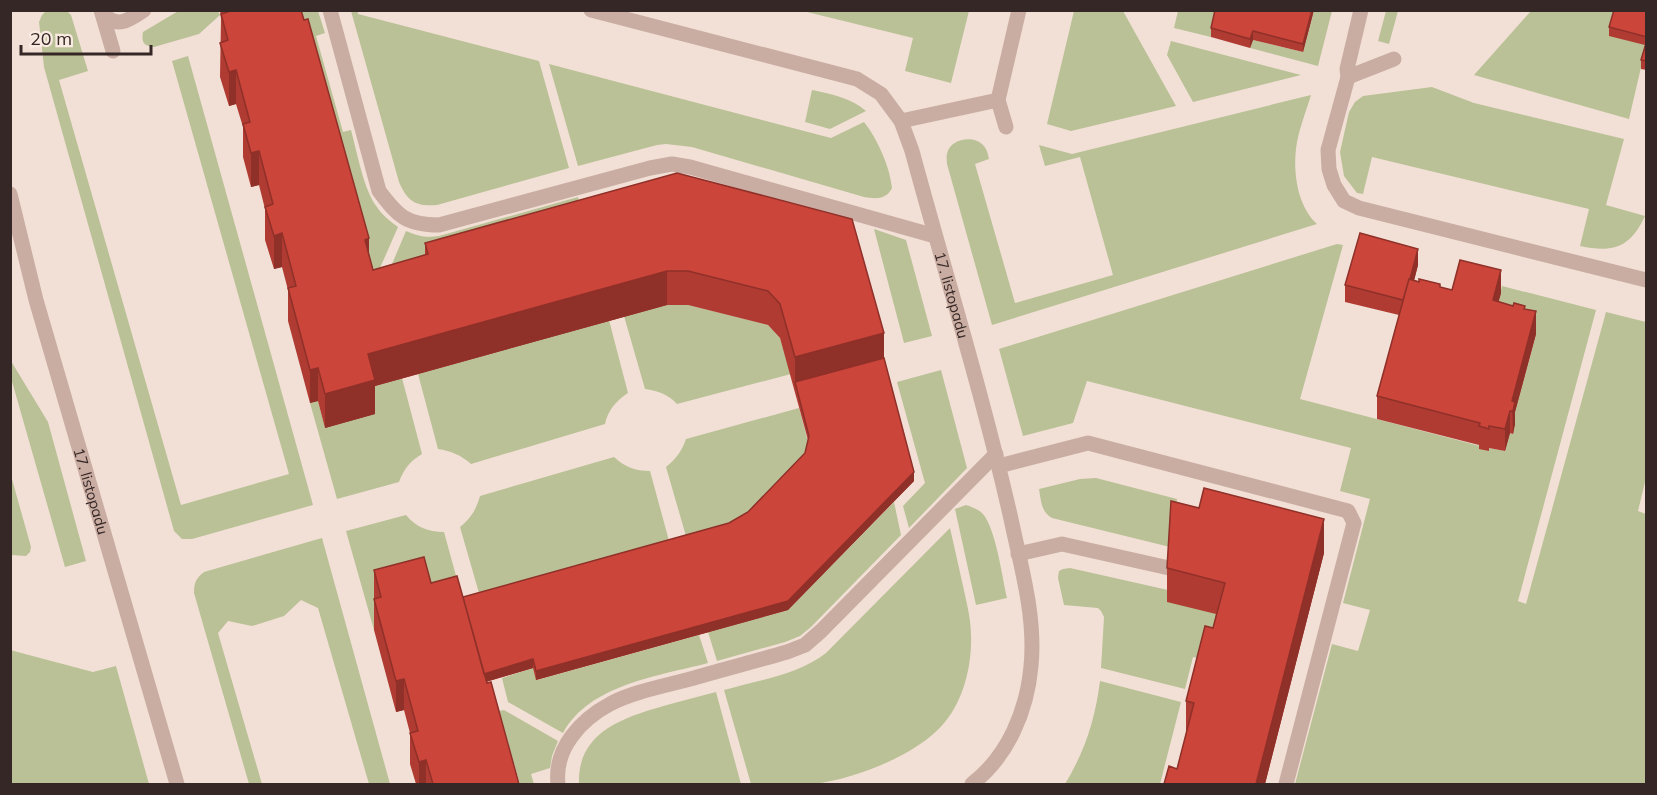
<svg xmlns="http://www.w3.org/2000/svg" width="1657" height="795" font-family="Mulish,sans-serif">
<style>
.green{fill:#bac196}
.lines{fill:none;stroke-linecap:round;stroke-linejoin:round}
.minor{stroke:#caada2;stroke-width:15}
.wall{fill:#af3b32}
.shaded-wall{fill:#8f3029}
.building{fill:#cc453a;stroke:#8f3029;stroke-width:1.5}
.labels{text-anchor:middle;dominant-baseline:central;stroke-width:5;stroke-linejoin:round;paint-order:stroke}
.street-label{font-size:15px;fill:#342725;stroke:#faebe2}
</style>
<rect width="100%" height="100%" fill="#f2e0d6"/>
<!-- green -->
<path class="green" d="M 47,10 L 67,11 L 71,15 L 88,71 L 59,80 L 181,505 L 289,474 L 172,61 L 188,56 L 313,505 L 192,539 L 182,539 L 174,531 L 44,67 L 39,22 L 42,15 Z
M 180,10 L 218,11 L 220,15 L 199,34 L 154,47 C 144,46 141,42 143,32 Z
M 293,11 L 318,11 L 325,33 L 316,36 L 343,132 L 351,130 C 357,152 364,191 377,207 C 382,215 390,221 398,227 L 380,268 L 369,272 Z
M 351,11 L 358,11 L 358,14 L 539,61 L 569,168 L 437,205 C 416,207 407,201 399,182 Z
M 803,11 L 969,10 L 969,11 L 951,83 L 905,71 L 913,38 Z
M 1074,11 L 1123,11 L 1176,106 L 1071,131 L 1047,124 Z
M 1178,11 L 1217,11 L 1211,37 L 1174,28 Z
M 1314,11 L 1332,11 L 1318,66 L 1250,48 L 1253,40 L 1303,52 Z
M 1386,11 L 1398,11 L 1389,44 L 1378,41 Z
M 1531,11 L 1616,11 L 1646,46 L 1629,119 L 1474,75 Z
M 1171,41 L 1301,75 L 1193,102 L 1167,55 Z
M 549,64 L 831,138 L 864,122 C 877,138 890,167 892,188 C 886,200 876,199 864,197 L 692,147 L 666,144 L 657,145 L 578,166 Z
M 1432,87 L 1474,103 L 1624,139 L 1606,205 L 1645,216 C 1630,248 1613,253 1580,246 L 1589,209 L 1372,157 L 1363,194 L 1357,193 L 1344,176 L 1340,152 L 1349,112 L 1355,102 L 1363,96 Z
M 812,90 C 832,94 851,98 866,111 L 830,129 L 805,122 Z
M 1311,95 C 1306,112 1298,131 1296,149 C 1293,174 1298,207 1317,224 L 992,325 L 947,164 C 947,160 946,157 947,154 C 950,138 974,135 983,145 C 987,149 988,154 989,159 L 975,164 L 1015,303 L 1113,275 L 1080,157 L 1045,166 L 1039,145 L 1072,154 Z
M 578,197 L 587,232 L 389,271 L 406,231 C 418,236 426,238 439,236 Z
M 874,229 L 906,240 L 932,336 L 904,343 Z
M 1337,244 L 1343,245 L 1300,399 L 1480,446 L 1489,451 L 1489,448 L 1505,451 L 1510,433 L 1513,433 L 1515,425 L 1512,423 L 1536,334 L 1493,323 L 1502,286 L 1596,310 L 1518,601 L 1526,604 L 1606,312 L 1646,322 L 1646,478 L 1638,511 L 1646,514 L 1646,784 L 1295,784 L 1332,644 L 1358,651 L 1370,610 L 1343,603 L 1370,499 L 1340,491 L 1351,448 L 1087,381 L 1073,423 L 1023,436 L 999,349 Z
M 667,305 L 688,305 L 768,325 L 780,338 L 791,374 L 677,404 C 668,394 658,391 645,389 L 624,316 Z
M 609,320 L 628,393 C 616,401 608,410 605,424 L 471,464 C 461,455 451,451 438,449 L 418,374 Z
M 11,361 L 48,422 L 86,561 L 65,567 L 11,378 Z
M 941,370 L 967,468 L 909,528 L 903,506 L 925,483 L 897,382 Z
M 402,378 L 422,454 C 410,461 404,469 399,482 L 337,499 L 310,403 L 318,401 L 325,427 L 368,388 Z
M 799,408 L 809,445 L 805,462 L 748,520 L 688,543 L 666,467 C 676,459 682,451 686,439 Z
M 614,457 C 625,467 635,471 650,471 L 671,548 L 481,600 L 460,527 C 471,518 476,510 480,496 Z
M 10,472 L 31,547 L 30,552 L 26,556 L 11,555 Z
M 1096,478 L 1177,499 L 1170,547 L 1052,518 C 1041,512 1041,500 1039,489 L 1080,479 Z
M 894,502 L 901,535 L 811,627 L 800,636 L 785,642 L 717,661 L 708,632 L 788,610 Z
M 966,505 C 972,507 978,509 983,514 C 996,530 1002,576 1007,598 L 976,605 L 955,509 Z
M 406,515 C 416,527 428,532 444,532 L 464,605 L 374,630 L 346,531 Z
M 950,528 C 955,550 960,572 965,595 C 968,608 971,622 971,636 C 972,664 964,699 945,722 C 918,755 857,778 815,784 C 796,787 771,785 751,784 L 724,690 C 758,680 798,675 826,653 Z
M 322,538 L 390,784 L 369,784 L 318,608 L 301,600 L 284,616 L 252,626 L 228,621 L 218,633 L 262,784 L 249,784 L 194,593 C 194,583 196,578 204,572 Z
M 1070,568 L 1168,590 L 1225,616 L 1213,662 L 1193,657 L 1185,689 L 1101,668 L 1104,617 L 1101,611 L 1098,608 L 1064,605 L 1058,578 L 1059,571 L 1063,569 Z
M 699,635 L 708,663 C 659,676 590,684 563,733 L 508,702 L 502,678 L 533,668 L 537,680 Z
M 10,650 L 93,672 L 116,666 L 149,784 L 11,784 Z
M 1100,681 L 1181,702 L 1160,784 L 1065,784 C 1085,751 1095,720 1100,681 Z
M 716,692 L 741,784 L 579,784 C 577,731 625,717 667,705 C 683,701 699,696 716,692 Z
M 504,710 L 558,741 L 552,756 L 550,768 L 531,774 L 534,784 L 520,784 L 499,711 Z"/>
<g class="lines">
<!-- minor -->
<g class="minor">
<path d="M 101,10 L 113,51"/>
<path d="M 330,10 L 379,191 C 398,216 406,225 439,225 L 650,168 L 672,164 L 690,167 L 935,236"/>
<path id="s1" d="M 591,10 L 857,79 L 881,94 L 901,121 L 912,151 C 945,273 983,395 1011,519 C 1021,567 1036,617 1031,666 C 1027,711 1008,756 972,784"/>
<path d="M 1361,10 L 1347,69 L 1348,77 L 1328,150 L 1329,169 L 1334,185 L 1344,201 L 1359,208 L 1646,280"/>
<path d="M 102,13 C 117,29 128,21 144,10"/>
<path d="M 1348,77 L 1394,59"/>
<path d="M 998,100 L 1006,127"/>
<path d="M 901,121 L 998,100 L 1019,10"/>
<path id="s2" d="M 10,194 L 36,300 L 177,784"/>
<path d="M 999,466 L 1088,443 L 1348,511 L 1354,523 L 1286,784"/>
<path d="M 1018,554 L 1062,544 L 1169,568"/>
<path d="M 558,784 C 554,749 580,720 610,704 C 631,692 669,685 694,678 C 725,669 756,661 787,652 L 805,645 L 821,631 L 996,454"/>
</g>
</g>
<!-- wall -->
<path class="wall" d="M 220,10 L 301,10 L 373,270 L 425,255 L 425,243 L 677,173 L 884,358 L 914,481 L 788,610 L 536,680 L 533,668 L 486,682 L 519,784 L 416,784 L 410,764 L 410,733 L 404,710 L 396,712 L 374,630 L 374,570 L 431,583 L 463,597 L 729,523 L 748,512 L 805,453 L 808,440 L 780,338 L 768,325 L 688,305 L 667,305 L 375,386 L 375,414 L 325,428 L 318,401 L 310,403 L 288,321 L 288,290 L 282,267 L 274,269 L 265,240 L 265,209 L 259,185 L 251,187 L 243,157 L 243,127 L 236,104 L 229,106 L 220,77 L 221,19 Z
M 1314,10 L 1303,52 L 1253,40 L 1250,48 L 1211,37 L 1211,28 Z
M 1647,10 L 1647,70 L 1641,69 L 1641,60 L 1645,45 L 1609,36 L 1609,27 Z
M 1418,265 L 1414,280 L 1452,290 L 1501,293 L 1498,302 L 1525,309 L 1536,334 L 1515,412 L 1515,424 L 1513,434 L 1510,433 L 1505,451 L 1489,448 L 1489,451 L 1479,449 L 1479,445 L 1377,419 L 1377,396 L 1399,315 L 1345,302 L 1345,285 Z
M 1324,553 L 1265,784 L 1164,784 L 1177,769 L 1186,734 L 1186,701 L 1213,628 L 1216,614 L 1167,602 L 1167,568 Z"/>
<!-- shaded-wall -->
<path class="shaded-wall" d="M 1312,10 L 1314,10 L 1303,52 L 1303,44 Z
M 1253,31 L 1253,40 L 1250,48 L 1250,39 Z
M 236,70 L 236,104 L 229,106 L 229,72 Z
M 259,151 L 259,185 L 251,187 L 251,153 Z
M 282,233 L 282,267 L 274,269 L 274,236 Z
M 369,238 L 369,272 L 365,240 Z
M 1418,249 L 1418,265 L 1405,317 L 1405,300 Z
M 1501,270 L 1501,293 L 1493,323 L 1493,300 Z
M 667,271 L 667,305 L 375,386 L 375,414 L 325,428 L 325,394 L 368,354 Z
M 1536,311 L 1536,334 L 1515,412 L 1515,424 L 1513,434 L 1512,401 Z
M 884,333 L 884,367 L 795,382 L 795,357 Z
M 318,368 L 318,401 L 310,403 L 310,370 Z
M 1510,411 L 1510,433 L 1505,451 L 1505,429 Z
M 914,472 L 914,481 L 788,610 L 536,680 L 536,671 Z
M 1324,519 L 1324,553 L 1265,784 L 1256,784 Z
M 533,659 L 533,668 L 478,684 L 478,675 Z
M 404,679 L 404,710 L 396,712 L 396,681 Z
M 426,760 L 426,784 L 419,784 L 419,762 Z"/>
<!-- building -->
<path class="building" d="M 228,10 L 301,10 L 304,20 L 308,19 L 369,238 L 365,240 L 373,270 L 428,254 L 425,243 L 677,173 L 852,219 L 884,333 L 795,357 L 780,304 L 768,291 L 688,271 L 667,271 L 368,354 L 375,380 L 325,394 L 318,368 L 310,370 L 288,288 L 296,286 L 282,233 L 274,236 L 265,207 L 273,204 L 259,151 L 251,153 L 243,124 L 250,122 L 236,70 L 229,72 L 220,43 L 228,40 L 221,14 L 228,12 Z
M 1215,10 L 1312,10 L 1303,44 L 1253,31 L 1250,39 L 1211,28 Z
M 1614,10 L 1647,10 L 1647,37 L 1609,27 Z
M 1647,40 L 1647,61 L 1641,60 Z
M 1360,233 L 1418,249 L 1410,279 L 1409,279 L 1403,300 L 1345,285 Z
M 1460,260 L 1501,270 L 1493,300 L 1513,306 L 1514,303 L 1525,306 L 1524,309 L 1536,311 L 1512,401 L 1515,402 L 1513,411 L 1510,411 L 1505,429 L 1489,426 L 1489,429 L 1479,426 L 1480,423 L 1377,396 L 1409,279 L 1419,282 L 1419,279 L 1440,284 L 1440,287 L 1452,290 Z
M 884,358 L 914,472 L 788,601 L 536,671 L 533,659 L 484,674 L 463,597 L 729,523 L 748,512 L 805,453 L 809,436 L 795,382 Z
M 1204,488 L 1324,519 L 1256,784 L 1164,784 L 1169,766 L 1177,769 L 1194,703 L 1186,701 L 1205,626 L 1213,628 L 1225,583 L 1167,568 L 1171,501 L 1199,508 Z
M 424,557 L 431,583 L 457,576 L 487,683 L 491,682 L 519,784 L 433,784 L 426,760 L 419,762 L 410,733 L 418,731 L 404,679 L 396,681 L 374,599 L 381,597 L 374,570 Z"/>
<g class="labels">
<!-- street labels -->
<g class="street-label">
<text stroke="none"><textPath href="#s1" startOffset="518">17. listopadu</textPath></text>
<text stroke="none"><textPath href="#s2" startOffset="308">17. listopadu</textPath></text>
</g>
</g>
<!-- border -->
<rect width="1657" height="795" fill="none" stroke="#342725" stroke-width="24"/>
<!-- scale -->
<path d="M21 45v9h130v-9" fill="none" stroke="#342725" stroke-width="3"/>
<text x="30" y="45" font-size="18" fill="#342725" stroke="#faebe2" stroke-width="4.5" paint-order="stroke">20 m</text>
</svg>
